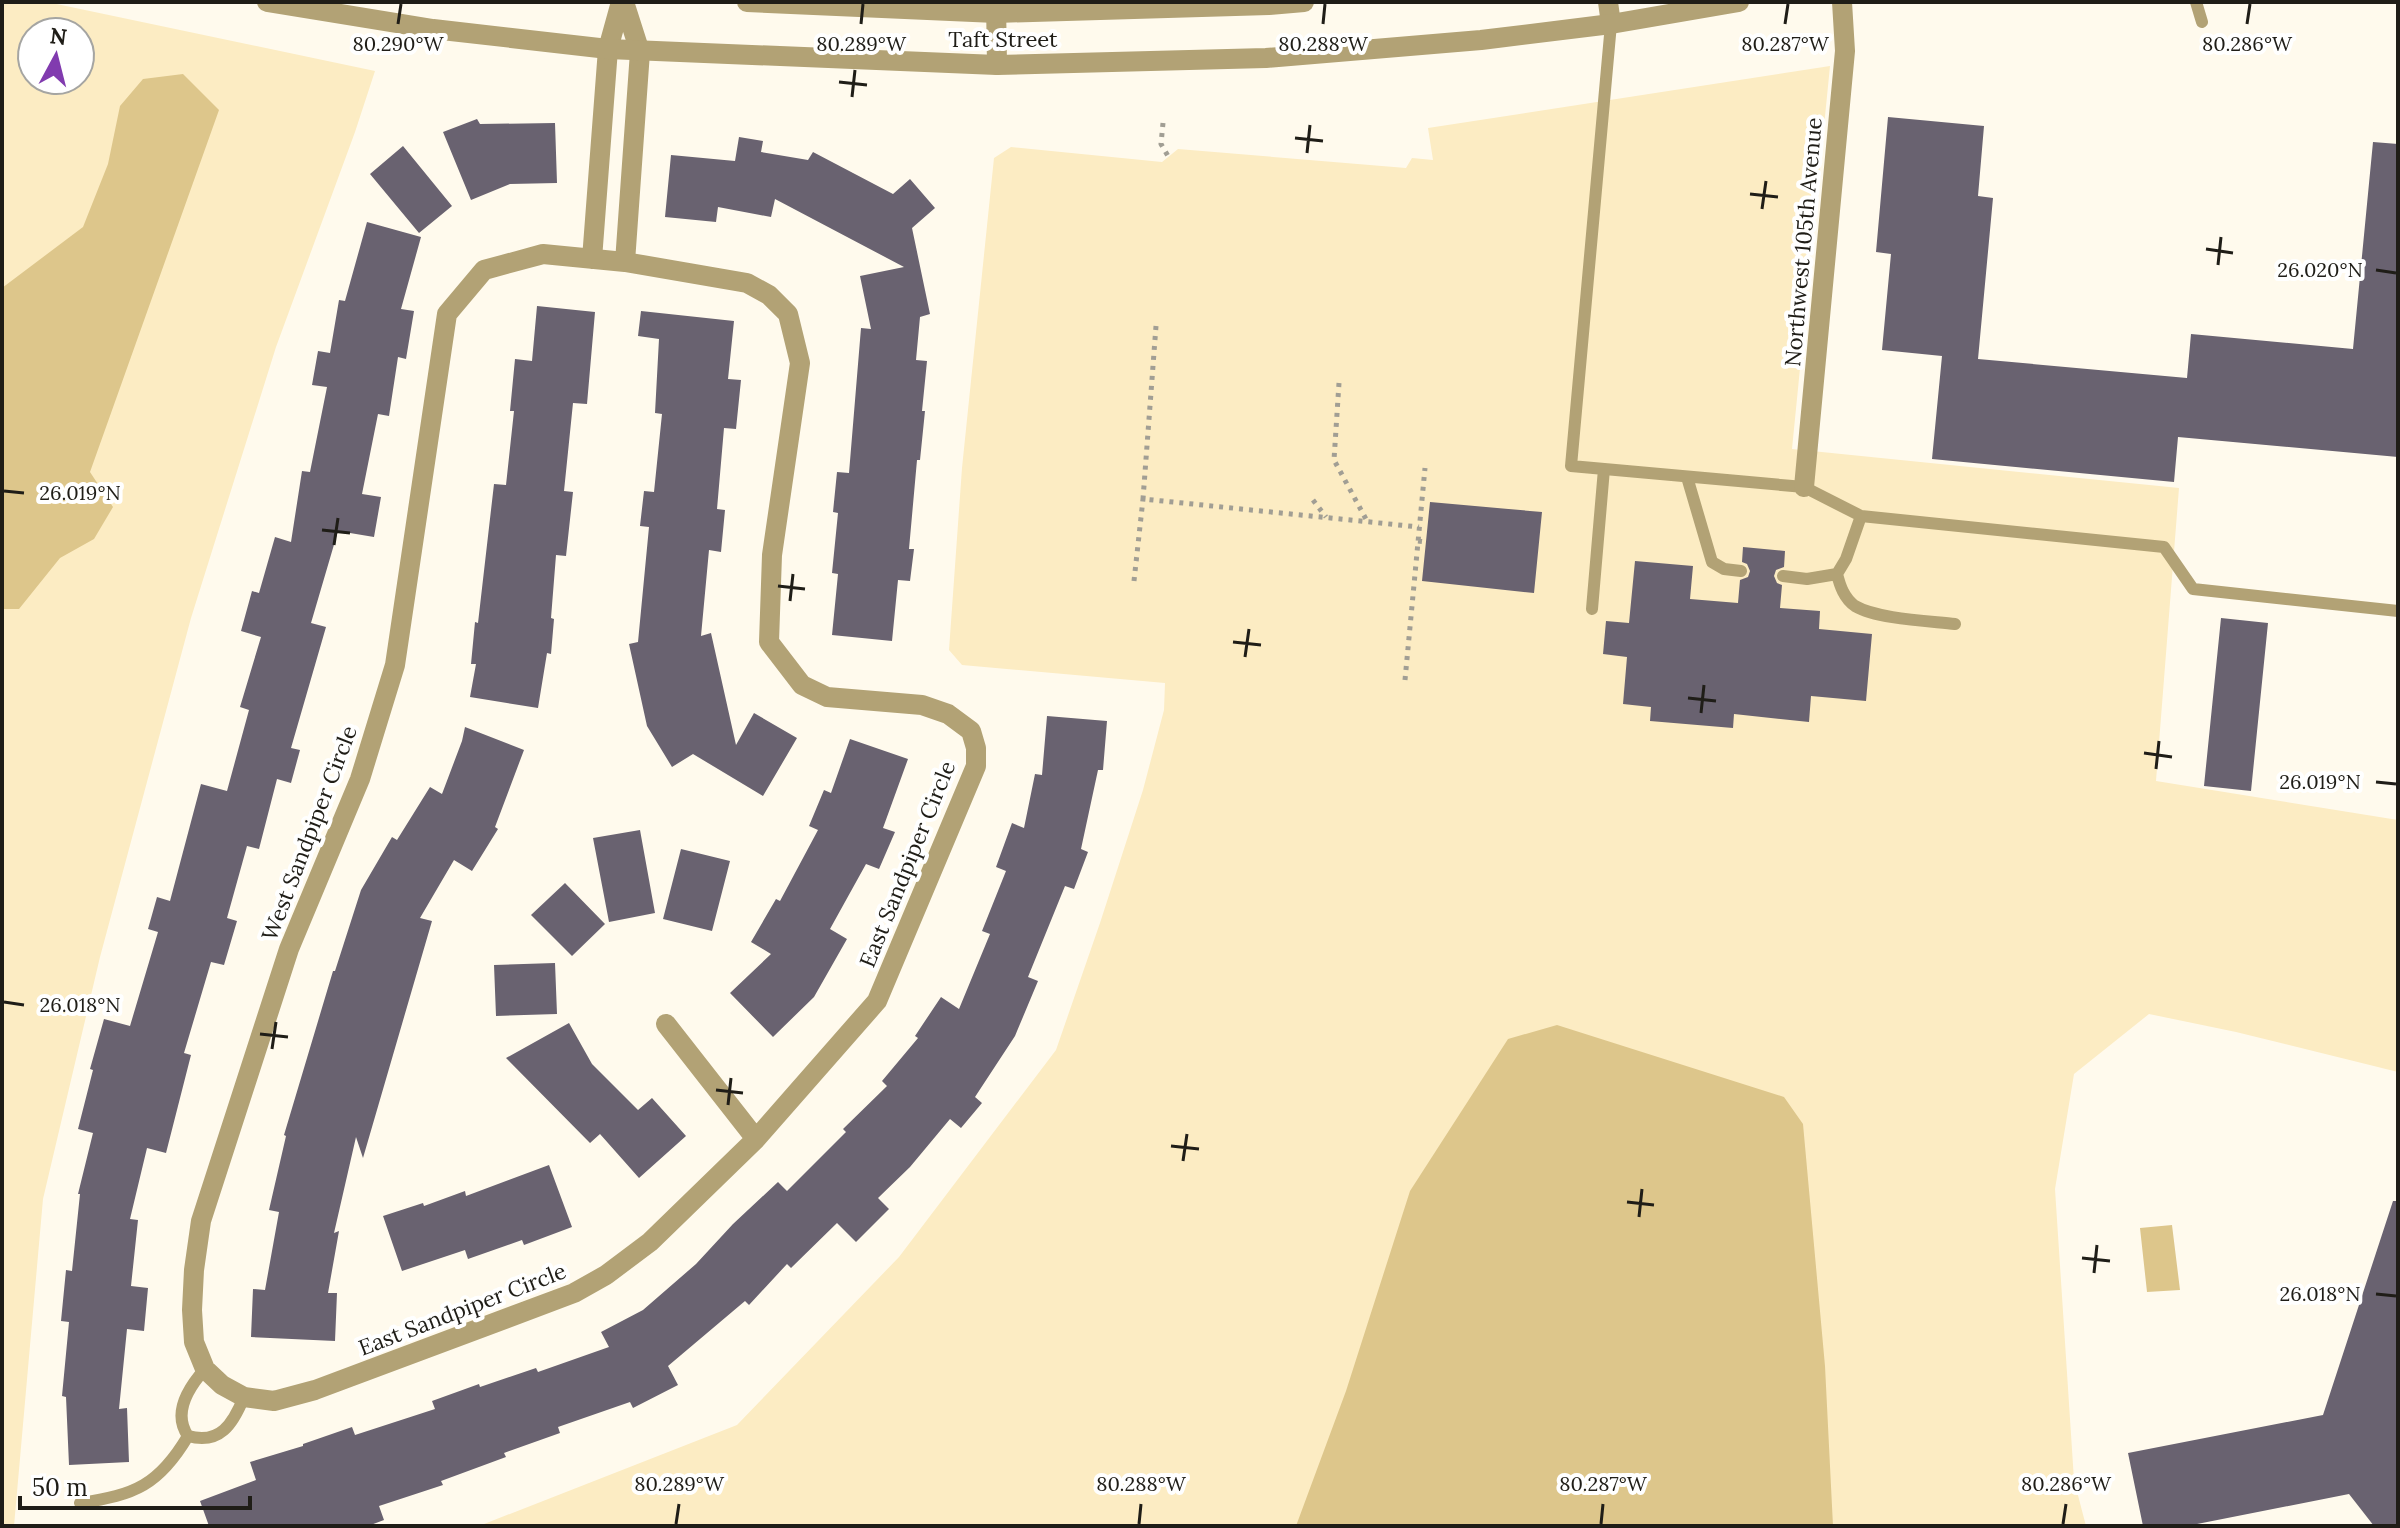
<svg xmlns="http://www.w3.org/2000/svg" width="2400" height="1528" font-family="Lora,serif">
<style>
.green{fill:#fcecc3;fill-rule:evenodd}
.water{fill:#ddc68b}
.building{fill:#696270}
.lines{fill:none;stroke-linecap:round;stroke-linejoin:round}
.path{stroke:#a19e94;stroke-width:5;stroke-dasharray:4 6;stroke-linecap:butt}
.service{stroke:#b2a275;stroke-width:12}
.minor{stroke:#b2a275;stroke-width:20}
.tertiary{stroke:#b2a275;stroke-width:20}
.ticks{fill:none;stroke:#1f1d17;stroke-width:3}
.labels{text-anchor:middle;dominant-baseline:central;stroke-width:8;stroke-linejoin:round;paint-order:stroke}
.street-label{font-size:22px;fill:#1f1d17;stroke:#fff}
.ticks-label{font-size:20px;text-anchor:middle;fill:#1f1d17;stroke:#fff;stroke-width:8;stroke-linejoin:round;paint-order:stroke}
</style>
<rect width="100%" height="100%" fill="#fffaed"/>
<!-- green -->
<path class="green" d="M 2,2 L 47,2 L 375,71 L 355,132 L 276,347 L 191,618 L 100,957 L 43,1199 L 14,1526 L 2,1526 ZM 32,32 L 80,32 L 80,80 L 32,80 Z
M 1830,66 L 1792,449 L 2179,488 L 2156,781 L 2398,820 L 2398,1072 L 2236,1032 L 2149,1014 L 2074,1074 L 2055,1189 L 2074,1480 L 2086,1526 L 479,1526 L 737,1425 L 899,1257 L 1056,1050 L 1100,923 L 1143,790 L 1164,710 L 1165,683 L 962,665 L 949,650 L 962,468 L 994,158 L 1011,147 L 1162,162 L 1178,149 L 1406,168 L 1412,158 L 1433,160 L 1428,128 Z"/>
<!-- water -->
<path class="water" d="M 183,74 L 219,110 L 90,472 L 113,507 L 94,539 L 60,558 L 19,609 L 2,609 L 2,288 L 83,227 L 108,164 L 120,106 L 143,79 Z
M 1557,1025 L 1784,1097 L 1803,1124 L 1825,1366 L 1833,1526 L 1296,1526 L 1346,1391 L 1410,1191 L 1508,1039 Z
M 2172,1225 L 2180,1290 L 2147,1292 L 2140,1228 Z"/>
<!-- building -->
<path class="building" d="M 1888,117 L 1984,126 L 1978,196 L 1993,198 L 1978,359 L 2187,378 L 2191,334 L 2353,349 L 2373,142 L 2398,144 L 2398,457 L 2178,437 L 2174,482 L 1932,459 L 1942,356 L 1882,350 L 1891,254 L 1876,252 Z
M 477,119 L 480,124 L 555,123 L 557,183 L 510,184 L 471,200 L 443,132 Z
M 739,137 L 763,141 L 761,152 L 808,160 L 813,152 L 893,194 L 910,179 L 935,208 L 912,228 L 930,314 L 920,317 L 916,360 L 927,361 L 922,411 L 925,411 L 920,460 L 917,460 L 909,549 L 914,549 L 910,581 L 898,580 L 892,641 L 832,635 L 838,574 L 832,573 L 838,513 L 833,512 L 837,472 L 849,473 L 861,328 L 871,329 L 860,276 L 904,267 L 775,199 L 771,217 L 718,207 L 716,222 L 665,217 L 671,155 L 735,161 Z
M 403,146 L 452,206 L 419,233 L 370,174 Z
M 367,222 L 421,237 L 401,309 L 414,311 L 406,359 L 398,357 L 389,416 L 378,414 L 362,494 L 381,497 L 374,537 L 338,531 L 311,623 L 326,627 L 291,748 L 300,750 L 291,783 L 277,779 L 259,849 L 247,846 L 227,918 L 237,921 L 224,965 L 211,962 L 184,1053 L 191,1055 L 166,1153 L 147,1148 L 130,1219 L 138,1220 L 131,1286 L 148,1288 L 144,1331 L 127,1329 L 119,1409 L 127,1408 L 129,1462 L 69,1465 L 66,1397 L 62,1396 L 69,1322 L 61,1321 L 66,1270 L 72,1271 L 80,1194 L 78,1194 L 93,1133 L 78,1129 L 93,1070 L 90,1069 L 104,1019 L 130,1026 L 158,932 L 148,929 L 157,897 L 170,901 L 201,784 L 227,791 L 249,710 L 240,707 L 261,637 L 241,631 L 252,591 L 259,593 L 275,537 L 291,542 L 302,471 L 310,472 L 327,387 L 312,385 L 318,351 L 330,353 L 339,300 L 345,301 Z
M 537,306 L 595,312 L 587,404 L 573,403 L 564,491 L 573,492 L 566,556 L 556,555 L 551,618 L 554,619 L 551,654 L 547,653 L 538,708 L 470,697 L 476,664 L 471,664 L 475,622 L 478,623 L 494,484 L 506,485 L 514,411 L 510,411 L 515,359 L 532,361 Z
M 641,311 L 734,321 L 728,379 L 741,380 L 736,429 L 724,428 L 717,509 L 725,510 L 721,552 L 709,550 L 701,636 L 711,633 L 736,745 L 754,713 L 797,738 L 763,796 L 693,754 L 672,767 L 647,726 L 629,644 L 638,642 L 649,527 L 640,526 L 644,491 L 654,492 L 662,414 L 655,413 L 659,339 L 638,336 Z
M 1430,502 L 1542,512 L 1534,593 L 1422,581 Z
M 1743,547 L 1785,551 L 1784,567 L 1776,570 L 1774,576 L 1777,583 L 1782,585 L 1780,608 L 1820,611 L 1819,629 L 1872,634 L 1866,701 L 1811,696 L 1809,722 L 1734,714 L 1733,728 L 1650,721 L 1651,707 L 1623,704 L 1627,657 L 1603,654 L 1606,621 L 1629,623 L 1635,561 L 1693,566 L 1690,599 L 1738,603 L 1740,580 L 1748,577 L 1750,571 L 1747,564 L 1742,562 Z
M 2221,618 L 2268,623 L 2251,791 L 2204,786 Z
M 1047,716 L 1107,721 L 1103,770 L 1098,770 L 1081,849 L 1088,852 L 1074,889 L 1065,886 L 1028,977 L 1038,981 L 1015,1036 L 975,1097 L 982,1103 L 961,1128 L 950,1119 L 910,1167 L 878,1198 L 889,1209 L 856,1242 L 837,1223 L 791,1268 L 787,1264 L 749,1305 L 745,1301 L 668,1366 L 678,1385 L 633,1408 L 630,1402 L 558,1427 L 560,1433 L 504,1453 L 506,1457 L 441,1481 L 443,1485 L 379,1506 L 384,1520 L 368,1526 L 209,1526 L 200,1501 L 256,1480 L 250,1462 L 303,1446 L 303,1444 L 352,1427 L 355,1435 L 435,1409 L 432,1401 L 479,1384 L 480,1387 L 536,1368 L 538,1372 L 609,1347 L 601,1332 L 643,1310 L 696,1264 L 733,1224 L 778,1182 L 787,1191 L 846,1132 L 843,1129 L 887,1086 L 882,1081 L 918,1038 L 915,1036 L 941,997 L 959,1009 L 990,934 L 982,931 L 1006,871 L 996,867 L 1012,823 L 1024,828 L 1035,774 L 1042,775 Z
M 465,727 L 524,750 L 495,827 L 498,829 L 472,871 L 454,860 L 420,918 L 432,921 L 363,1158 L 356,1137 L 334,1233 L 339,1231 L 328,1293 L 337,1293 L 335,1341 L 251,1337 L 253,1289 L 265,1290 L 279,1212 L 269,1210 L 286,1136 L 284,1135 L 333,971 L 335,971 L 361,890 L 392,837 L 397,840 L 430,787 L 442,794 L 462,741 Z
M 850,739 L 908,759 L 883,828 L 895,832 L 879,869 L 866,864 L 830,929 L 847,939 L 814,997 L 773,1037 L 730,993 L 771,954 L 751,942 L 776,899 L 780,901 L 818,830 L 809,826 L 824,790 L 831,793 Z
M 640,830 L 655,913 L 609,922 L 593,838 Z
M 681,849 L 730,861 L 712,931 L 663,919 Z
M 565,883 L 605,924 L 572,956 L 531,915 Z
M 555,963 L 557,1014 L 496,1016 L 494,965 Z
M 569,1023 L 592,1064 L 638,1110 L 652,1098 L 686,1136 L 639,1178 L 600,1134 L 590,1143 L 506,1058 Z
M 549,1165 L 572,1227 L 524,1245 L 522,1240 L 468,1259 L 465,1250 L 402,1271 L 383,1216 L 423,1203 L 424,1206 L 465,1191 L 466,1196 Z
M 2393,1201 L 2398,1201 L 2398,1526 L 2374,1526 L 2349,1494 L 2187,1526 L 2143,1526 L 2128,1453 L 2323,1415 Z"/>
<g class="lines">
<!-- path -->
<path class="path" d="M 1163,123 L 1161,144 L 1168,156
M 1156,326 L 1143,499 L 1419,527
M 1339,383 L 1334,460 L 1367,521
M 1313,500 L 1326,517
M 1418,541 L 1426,542
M 1134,581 L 1143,499
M 1405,680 L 1425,468"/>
<!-- service -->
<path class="service" d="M 2196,2 L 2202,22
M 1611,24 L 1571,466 L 1804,487 L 1861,516 L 2164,547 L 2193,589 L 2398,611
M 1687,477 L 1712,562 L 1724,569 L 1741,571
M 1837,574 C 1840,586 1844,598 1855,606 C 1877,619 1929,621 1955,624
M 1783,576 L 1807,579 L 1837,574 L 1846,559 L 1861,516
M 1592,609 L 1604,469
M 205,1369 C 188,1388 172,1413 188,1436 C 220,1445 233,1424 244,1397
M 80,1503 C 135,1495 159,1485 188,1436"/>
<!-- minor -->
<path class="minor" d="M 624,2 L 640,52 L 625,262
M 996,2 L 997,65
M 1608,2 L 1611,24
M 543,254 L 625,262 L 747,283 L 769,295 L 788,314 L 800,363 L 772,555 L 769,642 L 802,685 L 827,697 L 922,705 L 948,714 L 971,731 L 976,748 L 976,766 L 877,1001 L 756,1139 L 650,1242 L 606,1275 L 574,1293 L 315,1390 L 274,1401 L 244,1397 L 222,1385 L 205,1369 L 194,1342 L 192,1310 L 194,1270 L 201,1221 L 289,949 L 360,779 L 395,665 L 447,314 L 484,270 Z
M 592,259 L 608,49 L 621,2
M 1804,487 L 1845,51 L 1842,2
M 666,1024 L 756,1139"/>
<!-- tertiary -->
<path class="tertiary" d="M 267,2 L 433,29 L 608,49 L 997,65 L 1266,58 L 1481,40 L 1611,24 L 1739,2
M 747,2 L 996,13 L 1269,5 L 1304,2"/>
</g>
<!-- ticks -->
<path class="ticks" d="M 398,24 L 401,4M 861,24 L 863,4M 1323,24 L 1325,4M 1785,24 L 1788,4M 2247,24 L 2250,4M 839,82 L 867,85M 852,97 L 855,70M 1295,138 L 1323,141M 1307,153 L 1310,125M 1750,194 L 1778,197M 1762,209 L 1766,181M 2206,249 L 2233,253M 2218,265 L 2221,237M 2376,270 L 2396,273M 4,491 L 24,493M 322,530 L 350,533M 334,545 L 338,518M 778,586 L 805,589M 790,601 L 793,574M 1233,642 L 1261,645M 1245,657 L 1249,629M 1688,698 L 1716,701M 1701,713 L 1704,685M 2144,753 L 2172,757M 2156,769 L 2159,741M 2376,782 L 2396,784M 4,1002 L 24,1005M 260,1034 L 288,1037M 272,1049 L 276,1022M 716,1090 L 743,1093M 728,1105 L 731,1078M 1171,1146 L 1199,1149M 1183,1161 L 1187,1134M 1627,1202 L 1654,1205M 1639,1217 L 1642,1189M 2082,1258 L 2110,1261M 2094,1273 L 2097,1245M 2376,1294 L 2396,1296M 676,1524 L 679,1504M 1139,1524 L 1141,1504M 1601,1524 L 1603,1504M 2063,1524 L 2066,1504"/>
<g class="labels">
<!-- street labels -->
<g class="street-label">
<text x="1003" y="39">Taft Street</text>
<text transform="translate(1803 242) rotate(-85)">Northwest 105th Avenue</text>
<text transform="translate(309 833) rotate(-69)">West Sandpiper Circle</text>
<text transform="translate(907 864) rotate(-68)">East Sandpiper Circle</text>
<text transform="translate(462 1309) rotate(-21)">East Sandpiper Circle</text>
</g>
</g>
<g class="ticks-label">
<text x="398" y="51">80.290°W</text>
<text x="861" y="51">80.289°W</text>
<text x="1323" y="51">80.288°W</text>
<text x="1785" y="51">80.287°W</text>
<text x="2247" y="51">80.286°W</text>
<text x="2320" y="277">26.020°N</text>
<text x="80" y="500">26.019°N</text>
<text x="2320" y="789">26.019°N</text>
<text x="80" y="1012">26.018°N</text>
<text x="2320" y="1301">26.018°N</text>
<text x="679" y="1491">80.289°W</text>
<text x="1141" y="1491">80.288°W</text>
<text x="1603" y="1491">80.287°W</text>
<text x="2066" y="1491">80.286°W</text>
</g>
<!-- border -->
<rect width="2400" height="1528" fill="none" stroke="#1f1d17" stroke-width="8"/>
<!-- north arrow -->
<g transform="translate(56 56) rotate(7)"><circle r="38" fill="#ffffff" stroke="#a5a5a2" stroke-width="2"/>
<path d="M0-6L14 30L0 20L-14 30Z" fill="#813baf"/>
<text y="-12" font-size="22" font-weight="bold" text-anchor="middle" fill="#1f1d17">N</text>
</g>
<!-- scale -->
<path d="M20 1496v12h230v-12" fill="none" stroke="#1f1d17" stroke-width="4"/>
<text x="32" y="1496" font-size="24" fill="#1f1d17" stroke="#ffffff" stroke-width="6" paint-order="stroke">50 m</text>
</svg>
